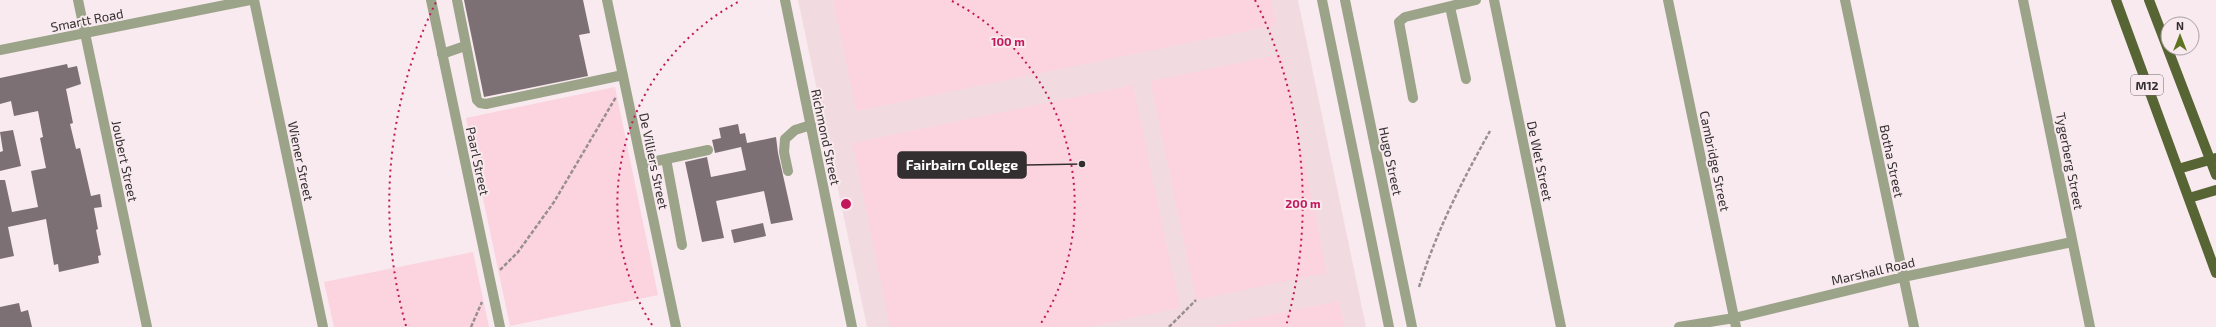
<svg xmlns="http://www.w3.org/2000/svg" width="2216" height="327" font-family="'Exo 2',sans-serif">
<style>
.built{fill:#f1dbe1}
.green{fill:#fbd4e0}
.building{fill:#7c7074}
.lines{fill:none;stroke-linecap:round;stroke-linejoin:round}
.path{stroke:#998f92;stroke-width:2.5;stroke-dasharray:4 2;stroke-linecap:butt}
.minor{stroke:#9ba389;stroke-width:10}
.major{stroke:#576434;stroke-width:10}
.ring{fill:none;stroke:#c2185b;stroke-width:2;stroke-dasharray:2 4}
.labels{text-anchor:middle;dominant-baseline:central;stroke-width:4;stroke-linejoin:round;paint-order:stroke}
.shield{fill:#f8eaee;stroke:#6e6668;stroke-width:1}
.shield-label{font-size:12px;font-weight:bold;fill:#332e2f}
.street-label{font-size:13px;fill:#332e2f;stroke:#f8eaee}
.centre{fill:#c2185b;stroke:#f8eaee;stroke-width:2}
.ring-label{font-size:12px;text-anchor:middle;font-weight:bold;fill:#c2185b;stroke:#f8eaee;stroke-width:4;stroke-linejoin:round;paint-order:stroke}
.leader{fill:none;stroke:#332e2f;stroke-width:1.5}
.callout-dot{fill:#332e2f;stroke:#f8eaee;stroke-width:1.5}
.callout{fill:#332e2f;stroke:#332e2f;stroke-width:1.5}
.callout-label{font-size:14px;text-anchor:middle;font-weight:bold;fill:#fff}
</style>
<rect width="100%" height="100%" fill="#f8eaee"/>
<!-- built -->
<path class="built" d="M 798,0 L 1298,0 L 1366,327 L 867,327 Z"/>
<!-- green -->
<path class="green" d="M 833,0 L 1271,0 L 1276,25 L 856,111 Z
M 1282,54 L 1327,273 L 1196,300 L 1150,81 Z
M 1133,85 L 1180,308 L 1088,327 L 890,327 L 852,143 Z
M 615,87 L 658,295 L 510,326 L 466,118 Z
M 473,252 L 489,327 L 334,327 L 324,282 Z
M 1339,301 L 1345,327 L 1211,327 Z"/>
<!-- building -->
<path class="building" d="M 464,0 L 583,0 L 590,33 L 579,35 L 588,76 L 484,97 Z
M 67,64 L 68,68 L 77,66 L 81,84 L 66,89 L 73,123 L 70,124 L 76,149 L 80,148 L 91,196 L 100,194 L 102,207 L 94,208 L 98,229 L 96,230 L 101,255 L 98,256 L 99,263 L 59,272 L 58,264 L 54,265 L 46,219 L 8,227 L 14,256 L 0,259 L 0,180 L 5,180 L 12,212 L 38,207 L 31,171 L 46,168 L 40,138 L 43,137 L 38,111 L 14,116 L 11,101 L 0,104 L 0,78 Z
M 738,124 L 740,134 L 745,133 L 747,143 L 776,137 L 778,153 L 793,220 L 771,224 L 764,191 L 716,201 L 724,238 L 702,242 L 685,162 L 707,157 L 711,177 L 746,170 L 741,147 L 715,153 L 712,140 L 721,138 L 719,128 Z
M 13,130 L 21,166 L 0,171 L 0,152 L 3,151 L 0,132 Z
M 763,223 L 766,236 L 734,243 L 731,230 Z
M 19,303 L 21,312 L 28,310 L 32,327 L 0,327 L 0,307 Z"/>
<g class="lines">
<!-- path -->
<path class="path" d="M 500,270 L 518,252 L 554,202 L 616,97
M 1419,287 C 1436,232 1462,181 1490,131
M 471,327 L 482,302
M 1169,327 L 1196,300"/>
<!-- minor -->
<path class="minor" d="M 78,0 L 147,327
M 254,0 L 323,327
M 431,0 L 500,327
M 457,0 L 477,100 L 480,103 L 486,104 L 623,75
M 607,0 L 676,327
M 785,0 L 852,327
M 1322,0 L 1389,327
M 1345,0 L 1412,327
M 1494,0 L 1561,327
M 1668,0 L 1736,327
M 1845,0 L 1914,327
M 2023,0 L 2090,327
M 1450,7 L 1466,79
M 0,50 L 250,0
M 442,54 L 465,46
M 1413,98 L 1399,22 L 1405,17 L 1476,0
M 642,164 L 666,159
M 788,171 L 784,152 L 785,139 L 795,130 L 811,125
M 682,245 L 666,159 L 708,150
M 1679,327 L 1734,318 L 1903,277 L 2072,242"/>
<!-- major -->
<path class="major" d="M 2116,0 L 2216,273
M 2149,0 L 2216,175
M 2178,169 L 2216,158
M 2189,198 L 2216,190"/>
</g>
<!-- distance rings -->
<g class="ring">
<path d="M652 325A229 229 0 0 1 740 1M952 1A229 229 0 0 1 1040 325"/>
<path d="M406 326A457 457 0 0 1 437 0M1255 0A457 457 0 0 1 1286 326"/>
</g>
<g class="labels">
<!-- shield labels -->
<rect class="shield" x="2131" y="75" width="32" height="20" rx="3"/>
<g class="shield-label">
<text x="2147" y="85">M12</text>
</g>
<!-- street labels -->
<g class="street-label">
<text transform="translate(87 20) rotate(-11)">Smartt Road</text>
<text transform="translate(826 137) rotate(78)">Richmond Street</text>
<text transform="translate(125 161) rotate(78)">Joubert Street</text>
<text transform="translate(301 161) rotate(78)">Wiener Street</text>
<text transform="translate(478 161) rotate(78)">Paarl Street</text>
<text transform="translate(654 161) rotate(78)">De Villiers Street</text>
<text transform="translate(1391 161) rotate(78)">Hugo Street</text>
<text transform="translate(1540 161) rotate(78)">De Wet Street</text>
<text transform="translate(1715 161) rotate(78)">Cambridge Street</text>
<text transform="translate(1892 161) rotate(78)">Botha Street</text>
<text transform="translate(2070 161) rotate(79)">Tygerberg Street</text>
<text transform="translate(1873 271) rotate(-13)">Marshall Road</text>
</g>
</g>
<circle cx="846" cy="204" r="6" class="centre"/>
<g class="ring-label">
<text x="1008" y="46">100 m</text>
<text x="1303" y="208">200 m</text>
</g>
<!-- callouts -->
<path class="leader" d="M1082 164L1026 165"/>
<circle class="callout-dot" cx="1082" cy="164" r="4"/>
<rect class="callout" x="898" y="152" width="128" height="26" rx="4"/>
<g class="callout-label">
<text x="962" y="170">Fairbairn College</text>
</g>
<!-- north arrow -->
<g transform="translate(2180 36)"><circle r="19" fill="#f8eaee" stroke="#a99fa2"/>
<path d="M0-3L7 15L0 10L-7 15Z" fill="#5f7220"/>
<text y="-6" font-size="11" font-weight="bold" text-anchor="middle" fill="#332e2f">N</text>
</g>
</svg>
